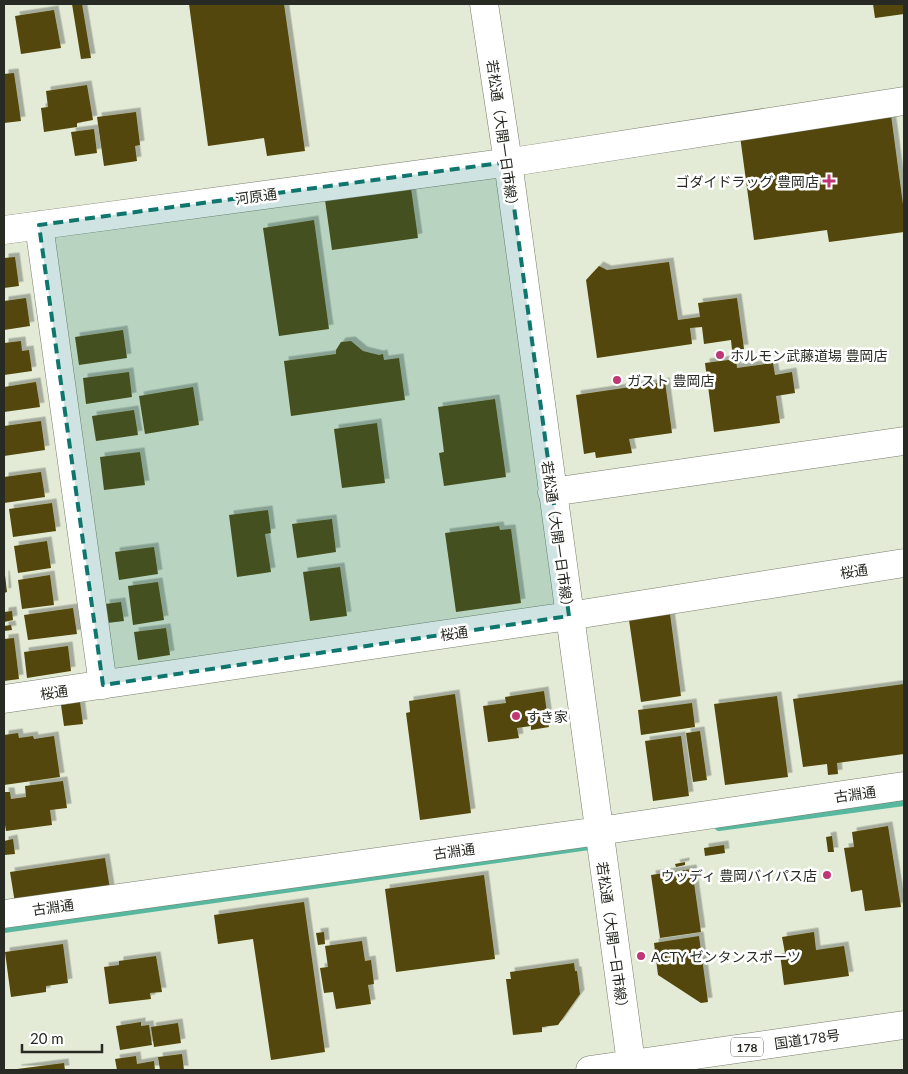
<svg xmlns="http://www.w3.org/2000/svg" width="908" height="1074" font-family="Lato,'Noto Sans JP',sans-serif">
<style>
.lines{fill:none;stroke-linecap:round;stroke-linejoin:round}
.stream{stroke:#58b79f;stroke-width:8}
.building{fill:#524708;filter:url(#shadow)}
.minor-casing{stroke:#787f6c;stroke-width:29}
.highway-casing{stroke:#787f6c;stroke-width:29}
.minor{stroke:#fff;stroke-width:28}
.highway{stroke:#fff;stroke-width:28}
.marked{fill:#0f766e;fill-opacity:0.2;stroke:#0f766e;stroke-width:4;stroke-dasharray:10 6;stroke-linejoin:round}
.poi-dot{fill:#bf3775;stroke:#fff;stroke-width:2}
.labels{text-anchor:middle;dominant-baseline:central;stroke-width:5;stroke-linejoin:round;paint-order:stroke}
.shield{fill:#fff;stroke:#686b65;stroke-width:1}
.shield-label{font-size:12px;font-weight:bold;fill:#282b23}
.street-label{font-size:14px;fill:#282b23;stroke:#fff}
.poi-label{font-size:14px;fill:#282b23;stroke:#fff;text-anchor:start}
</style>
<defs>
<filter id="shadow"><feDropShadow dx="4.5" dy="-4.5" stdDeviation="0" flood-color="#0004"/></filter>
</defs>
<rect width="100%" height="100%" fill="#e3ebd6"/>
<g class="lines">
<!-- stream -->
<path class="stream" d="M 719,827 L 904,802
M 4,929 L 596,845"/>
</g>
<!-- building -->
<path class="building" d="M 72,4 L 82,4 L 91,58 L 81,59 Z
M 189,4 L 284,4 L 305,151 L 267,156 L 264,138 L 208,146 Z
M 873,4 L 904,4 L 904,14 L 875,18 Z
M 54,10 L 61,48 L 21,54 L 15,16 Z
M 14,73 L 21,121 L 4,123 L 4,74 Z
M 87,85 L 93,120 L 77,123 L 77,127 L 44,132 L 41,108 L 48,107 L 46,91 Z
M 136,112 L 140,145 L 135,146 L 137,161 L 104,166 L 97,117 Z
M 891,115 L 904,212 L 904,232 L 829,242 L 827,230 L 754,240 L 740,136 Z
M 94,129 L 97,153 L 75,156 L 71,132 Z
M 411,188 L 418,238 L 332,250 L 325,200 Z
M 314,220 L 329,329 L 279,336 L 263,228 Z
M 15,257 L 19,286 L 4,288 L 4,258 Z
M 669,262 L 678,320 L 700,317 L 698,303 L 737,298 L 744,349 L 732,350 L 731,340 L 704,344 L 702,327 L 690,328 L 692,344 L 597,358 L 586,280 L 599,266 L 607,270 Z
M 26,298 L 30,326 L 4,330 L 4,301 Z
M 123,330 L 127,358 L 79,365 L 75,337 Z
M 21,341 L 22,351 L 29,350 L 32,371 L 4,375 L 4,343 Z
M 351,341 L 363,351 L 379,355 L 383,354 L 384,360 L 399,358 L 405,400 L 291,416 L 284,361 L 336,354 L 336,350 L 341,342 Z
M 736,359 L 737,368 L 773,363 L 775,375 L 792,372 L 795,393 L 776,396 L 780,423 L 714,432 L 705,363 Z
M 129,372 L 132,397 L 86,404 L 83,378 Z
M 36,382 L 40,407 L 4,412 L 4,387 Z
M 665,382 L 672,433 L 629,439 L 632,453 L 596,458 L 595,452 L 584,454 L 576,395 Z
M 193,387 L 199,425 L 145,434 L 139,396 Z
M 495,399 L 506,477 L 444,486 L 439,453 L 444,452 L 438,407 Z
M 134,410 L 138,435 L 96,441 L 92,416 Z
M 41,421 L 45,450 L 4,456 L 4,426 Z
M 377,423 L 385,483 L 342,488 L 334,429 Z
M 140,452 L 145,485 L 104,490 L 100,457 Z
M 41,472 L 45,497 L 4,503 L 4,477 Z
M 52,503 L 56,531 L 13,537 L 9,509 Z
M 268,510 L 271,533 L 265,534 L 271,572 L 237,577 L 229,515 Z
M 332,519 L 336,552 L 297,558 L 292,524 Z
M 499,526 L 500,530 L 511,529 L 521,603 L 456,612 L 445,533 Z
M 47,541 L 51,568 L 18,573 L 14,546 Z
M 154,547 L 158,574 L 119,580 L 115,552 Z
M 340,567 L 347,616 L 310,621 L 303,572 Z
M 4,575 L 5,575 L 7,592 L 4,593 Z
M 50,575 L 54,605 L 22,609 L 18,580 Z
M 158,582 L 164,620 L 133,625 L 128,586 Z
M 121,602 L 124,621 L 107,623 L 105,604 Z
M 73,608 L 77,634 L 28,640 L 24,615 Z
M 12,611 L 13,620 L 4,622 L 4,612 Z
M 670,614 L 681,696 L 641,702 L 629,620 Z
M 11,625 L 12,630 L 4,631 L 4,626 Z
M 166,628 L 170,655 L 138,660 L 134,632 Z
M 14,638 L 19,679 L 4,681 L 4,639 Z
M 68,646 L 71,671 L 27,678 L 24,652 Z
M 904,684 L 904,754 L 837,763 L 838,774 L 828,775 L 827,764 L 803,767 L 793,699 Z
M 544,691 L 549,727 L 531,730 L 531,726 L 517,728 L 519,738 L 488,742 L 483,706 L 506,703 L 505,697 Z
M 455,694 L 471,813 L 420,820 L 406,713 L 410,712 L 409,701 Z
M 777,696 L 788,777 L 725,785 L 714,704 Z
M 80,702 L 83,724 L 64,726 L 61,705 Z
M 692,703 L 695,727 L 641,735 L 638,710 Z
M 700,731 L 707,780 L 693,782 L 686,733 Z
M 18,733 L 19,738 L 33,736 L 34,739 L 54,736 L 60,777 L 4,785 L 4,735 Z
M 681,736 L 689,796 L 653,801 L 645,741 Z
M 63,781 L 67,808 L 50,810 L 52,825 L 6,831 L 4,819 L 4,800 L 5,800 L 4,792 L 10,792 L 11,799 L 26,797 L 25,786 Z
M 888,826 L 901,907 L 865,911 L 862,890 L 851,892 L 844,848 L 854,847 L 852,832 Z
M 832,836 L 834,852 L 828,852 L 826,837 Z
M 13,839 L 15,854 L 4,855 L 4,841 Z
M 724,845 L 725,853 L 705,856 L 704,848 Z
M 105,858 L 110,889 L 15,903 L 10,872 Z
M 685,862 L 685,865 L 676,867 L 675,864 Z
M 692,869 L 701,932 L 660,938 L 651,875 Z
M 484,875 L 495,959 L 396,972 L 385,889 Z
M 304,902 L 325,1052 L 271,1060 L 253,939 L 218,944 L 214,915 Z
M 324,932 L 325,944 L 318,945 L 316,933 Z
M 814,932 L 816,950 L 844,946 L 849,976 L 784,985 L 780,954 L 785,953 L 782,937 Z
M 699,936 L 708,1002 L 701,1003 L 658,975 L 654,943 Z
M 362,941 L 365,961 L 371,960 L 374,984 L 368,985 L 371,1004 L 336,1009 L 333,992 L 324,993 L 320,968 L 328,967 L 325,946 Z
M 63,944 L 68,983 L 46,986 L 46,992 L 11,997 L 5,952 Z
M 156,956 L 162,992 L 150,993 L 151,999 L 109,1004 L 104,967 L 119,965 L 119,961 Z
M 574,963 L 575,971 L 577,971 L 580,994 L 558,1025 L 542,1027 L 542,1032 L 513,1035 L 506,979 L 511,979 L 510,972 Z
M 141,1022 L 141,1026 L 149,1025 L 152,1045 L 120,1050 L 116,1026 Z
M 178,1023 L 181,1043 L 154,1047 L 151,1027 Z
M 182,1054 L 184,1070 L 160,1070 L 158,1057 Z
M 136,1056 L 137,1064 L 154,1061 L 155,1070 L 117,1070 L 115,1059 Z
M 64,1063 L 65,1070 L 17,1070 L 17,1069 Z"/>
<g class="lines">
<defs>
<path id="minor" d="M 484,4 L 508,162 L 632,1070
M 39,225 L 103,685
M 4,230 L 525,160 L 904,101
M 552,492 L 904,441
M 4,699 L 569,616 L 904,563
M 4,914 L 599,831 L 904,786"/>
<path id="highway" d="M 590,1070 L 904,1025"/>
</defs>
<!-- minor casing -->
<use href="#minor" class="minor-casing"/>
<!-- highway casing -->
<use href="#highway" class="highway-casing"/>
<!-- minor -->
<use href="#minor" class="minor"/>
<!-- highway -->
<use href="#highway" class="highway"/>
</g>
<!-- marked area -->
<path class="marked" d="M 508,162 L 569,616 L 103,685 L 39,225 Z"/>
<!-- markers -->
<g class="poi-dot">
<path d="M826.5 173.5h5v5h5v5h-5v5h-5v-5h-5v-5h5z"/>
<circle cx="720" cy="355" r="5"/>
<circle cx="617" cy="380" r="5"/>
<circle cx="516" cy="716" r="5"/>
<circle cx="827" cy="875" r="5"/>
<circle cx="641" cy="956" r="5"/>
</g>
<g class="labels">
<!-- shield labels -->
<rect class="shield" x="731" y="1037.5" width="32" height="19" rx="4"/>
<g class="shield-label">
<text x="747" y="1047">178</text>
</g>
<!-- street labels -->
<g class="street-label">
<text transform="translate(503 136) rotate(82)">若松通（大開一日市線）</text>
<text transform="translate(256 196) rotate(-8)">河原通</text>
<text transform="translate(558 537) rotate(82)">若松通（大開一日市線）</text>
<text transform="translate(854 571) rotate(-9)">桜通</text>
<text transform="translate(454 633) rotate(-8)">桜通</text>
<text transform="translate(54 692) rotate(-8)">桜通</text>
<text transform="translate(855 794) rotate(-8)">古淵通</text>
<text transform="translate(454 851) rotate(-8)">古淵通</text>
<text transform="translate(53 907) rotate(-8)">古淵通</text>
<text transform="translate(613 938) rotate(82)">若松通（大開一日市線）</text>
<text transform="translate(807 1039) rotate(-8)">国道178号</text>
</g>
<!-- poi labels -->
<g class="poi-label">
<text x="819" y="181" text-anchor="end">ゴダイドラッグ 豊岡店</text>
<text x="730" y="355">ホルモン武藤道場 豊岡店</text>
<text x="627" y="380">ガスト 豊岡店</text>
<text x="526" y="716">すき家</text>
<text x="817" y="875" text-anchor="end">ウッディ 豊岡バイパス店</text>
<text x="651" y="956">ACTY ゼンタンスポーツ</text>
</g>
</g>
<!-- border -->
<rect width="908" height="1074" fill="none" stroke="#282b23" stroke-width="10"/>
<!-- scale -->
<path d="M22 1044v8h80v-8" fill="none" stroke="#282b23" stroke-width="2.5"/>
<text x="30" y="1044" font-size="15" fill="#282b23" stroke="#ffffff" stroke-width="4" paint-order="stroke">20 m</text>
</svg>
